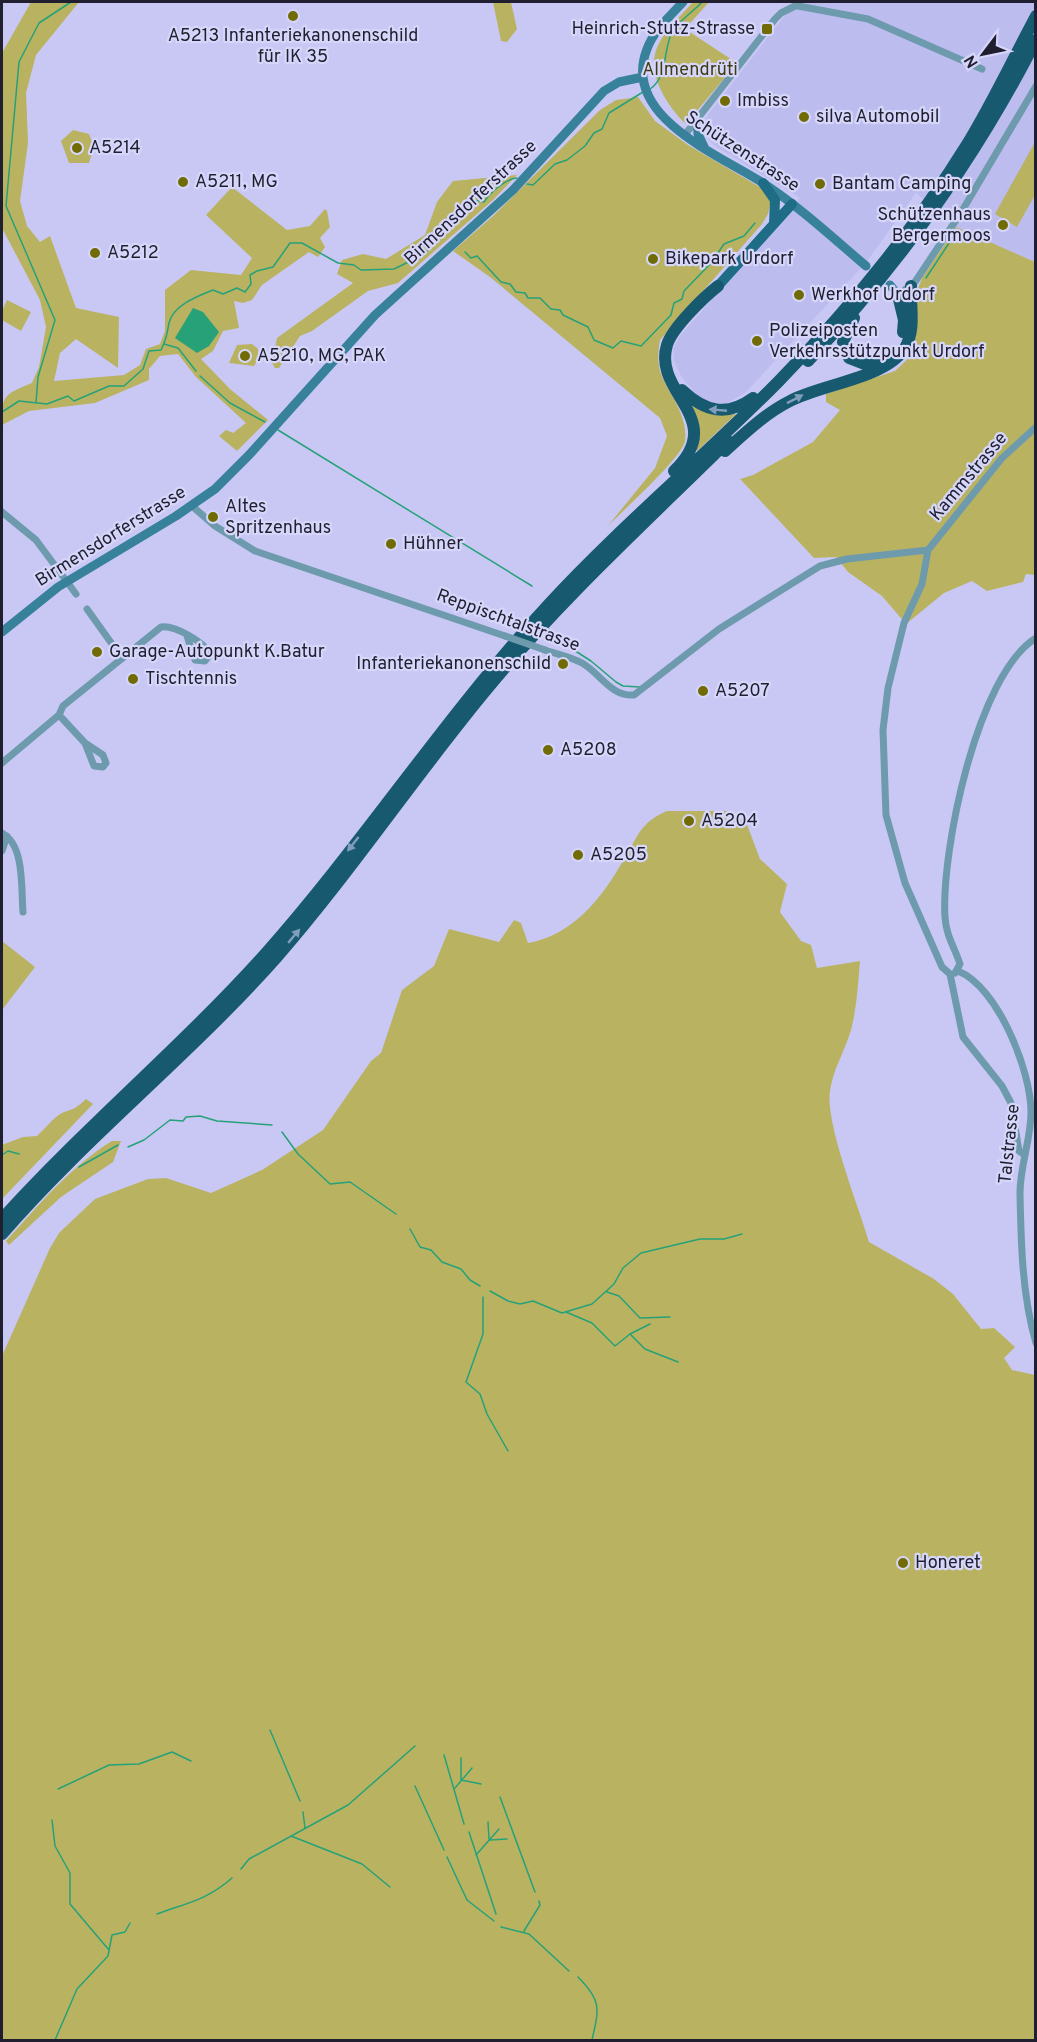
<svg xmlns="http://www.w3.org/2000/svg" width="1037" height="2042" font-family="Overpass,sans-serif">
<style>
.built{fill:#bcbcef}
.green{fill:#b9b361}
.water{fill:#26a178}
.lines{fill:none;stroke-linecap:round;stroke-linejoin:round}
.stream{stroke:#26a178;stroke-width:1.5}
.street{stroke:#6e9aad;stroke-width:7}
.secondary{stroke:#38819b;stroke-width:9}
.primary{stroke:#1f6c86;stroke-width:10}
.highway{stroke:#17596f;stroke-width:12}
.street-bridge{stroke:#6e9aad;stroke-width:7}
.oneway{fill:#809ebb}
.poi-dot{fill:#716b05;stroke:#d6d6fa;stroke-width:2}
.labels{text-anchor:middle;dominant-baseline:central;stroke-width:4.5;stroke-linejoin:round;paint-order:stroke}
.poi-label{font-size:18px;fill:#1f1f2f;stroke:#d6d6fa;text-anchor:start}
.park-label{font-size:18px;fill:#3f3c12;stroke:#d6d6fa}
.street-label{font-size:18px;fill:#1f1f2f;stroke:#d6d6fa}
</style>
<rect width="100%" height="100%" fill="#c9c8f5"/>
<!-- built -->
<path class="built" d="M 795,2 L 1035,2 L 1035,262 L 956,227 L 916,193 L 865,264 L 746,392 L 728,403 L 709,403 L 694,392 L 681,376 L 674,361 L 673,349 L 679,337 L 800,198 L 715,146 L 706,137 L 702,128 L 707,116 Z"/>
<!-- green -->
<path class="green" d="M 31,2 L 79,2 L 36,55 L 26,93 L 28,143 L 20,201 L 27,226 L 40,242 L 50,236 L 76,308 L 119,317 L 118,368 L 76,339 L 60,353 L 54,381 L 124,375 L 140,365 L 146,349 L 160,344 L 165,331 L 165,290 L 191,270 L 241,275 L 252,258 L 206,215 L 232,187 L 287,230 L 310,226 L 325,209 L 327,211 L 330,227 L 320,238 L 325,247 L 318,257 L 309,252 L 262,285 L 252,300 L 243,303 L 234,301 L 239,328 L 223,331 L 213,351 L 201,359 L 230,389 L 268,420 L 237,451 L 219,436 L 226,430 L 233,433 L 246,423 L 196,377 L 178,354 L 160,356 L 149,369 L 149,380 L 95,403 L 29,411 L 2,425 C 1,395 5,394 32,383 L 39,367 L 46,327 L 40,300 L 2,228 L 2,53 Z
M 493,2 L 511,2 L 517,29 L 507,42 L 501,41 Z
M 693,2 L 709,2 L 685,29 L 737,63 L 686,124 C 670,109 649,79 655,54 C 660,34 680,17 693,2 Z
M 638,97 L 655,121 L 688,145 L 765,190 L 771,200 L 768,214 L 762,224 L 660,340 C 655,369 661,376 675,401 C 681,412 687,428 685,441 C 681,459 622,511 607,527 L 655,468 L 667,436 L 660,418 L 490,277 L 453,251 L 493,216 L 600,110 L 616,100 Z
M 73,130 L 89,134 L 94,147 L 89,163 L 69,163 L 61,141 Z
M 1035,142 L 1035,195 L 1017,227 L 995,214 Z
M 517,175 L 493,200 L 398,283 L 368,291 L 312,331 L 300,336 L 279,368 L 275,368 L 272,363 L 277,338 L 353,283 L 337,274 L 342,260 L 363,254 L 386,259 L 425,235 L 437,202 L 453,181 Z
M 956,227 L 1035,262 L 1035,575 L 1026,574 L 1023,582 L 987,591 L 972,581 L 944,593 L 906,624 L 882,596 L 848,572 L 836,557 L 814,558 L 740,479 L 753,475 L 813,442 L 840,410 L 826,402 L 826,394 L 895,371 L 915,352 L 915,297 L 922,278 Z
M 7,300 L 31,312 L 21,331 L 2,320 L 2,311 Z
M 252,344 L 258,349 L 258,359 L 254,366 L 229,363 L 237,345 Z
M 691,402 C 706,414 717,415 736,414 L 697,451 L 697,419 Z
M 667,811 L 727,811 L 746,822 L 760,859 L 787,884 L 780,912 L 801,941 L 811,945 L 817,968 L 860,961 C 858,984 857,1007 851,1030 C 845,1051 833,1069 830,1091 C 825,1124 859,1207 869,1242 L 934,1279 L 953,1294 L 981,1329 L 994,1328 L 1015,1347 L 1004,1358 L 1012,1370 L 1035,1375 L 1035,2040 L 2,2040 L 2,1356 L 50,1248 L 59,1233 L 95,1199 L 148,1179 L 166,1178 L 211,1193 L 262,1170 L 323,1130 L 371,1061 L 381,1053 L 402,990 L 434,966 L 449,929 L 499,942 L 514,920 L 521,923 L 528,943 C 573,935 601,899 623,861 C 638,837 639,823 667,811 Z
M 2,941 L 35,967 L 2,1010 Z
M 86,1099 L 93,1104 L 2,1199 L 2,1145 L 23,1137 L 37,1136 C 45,1129 54,1116 64,1112 C 74,1109 78,1107 86,1099 Z
M 112,1141 L 121,1141 L 113,1162 L 61,1197 L 9,1245 L 6,1241 C 38,1206 71,1166 112,1141 Z"/>
<!-- water -->
<path class="water" d="M 193,308 L 203,312 L 219,332 L 209,346 L 197,353 L 175,338 Z"/>
<g class="lines">
<!-- stream -->
<path class="stream" d="M 650,89 C 668,77 663,50 672,32 C 677,23 696,9 702,2
M 527,184 L 533,185 L 555,164 L 567,160 L 585,146 L 594,133 L 602,129 L 609,113 L 643,92
M 465,252 L 471,258 L 477,256 L 501,282 L 510,284 L 516,292 L 525,293 L 528,298 L 540,298 L 551,309 L 560,310 L 563,315 L 588,327 L 594,340 L 613,348 L 621,341 L 641,346 L 671,315 L 674,303 L 682,299 L 684,291 L 711,263 L 724,244 L 744,236 L 755,223
M 926,278 L 957,231
M 164,344 L 178,348 L 196,371
M 200,376 L 230,403 L 265,422
M 36,403 L 38,377 L 55,320 L 6,206 L 19,62 L 39,23 L 71,2
M 2,412 L 19,401 L 47,404 L 68,396 L 74,401 L 109,386 L 124,386 L 143,369 L 149,351 L 161,350 C 166,340 167,334 169,323 C 173,305 198,296 213,290 L 223,294 L 237,288 L 245,292 L 251,284 L 250,275 L 257,271 L 273,267 L 290,243 L 302,243 L 338,263 L 354,265 L 361,270 L 394,269 L 425,254 L 435,238 L 437,227 L 474,200 L 484,202 C 490,193 505,179 517,178
M 278,430 L 532,586
M 566,645 L 591,661 L 616,682 L 623,686 L 640,687
M 282,1132 L 298,1154 L 330,1184 L 350,1182 L 396,1214
M 128,1147 L 144,1140 L 170,1120 L 183,1121 L 186,1117 L 200,1116 L 217,1121 L 272,1125
M 2,1155 L 8,1151 L 19,1154
M 79,1167 L 118,1145
M 410,1229 L 420,1247 L 431,1250 L 442,1262 L 461,1269 L 470,1280 L 480,1286
M 490,1291 L 508,1301 L 520,1304 L 533,1301 L 562,1313 L 592,1304 L 614,1284 L 623,1268 L 641,1253 L 700,1239 L 724,1239 L 742,1234
M 607,1292 L 619,1296 L 640,1318 L 670,1317
M 483,1297 L 483,1334 L 466,1382 L 480,1394 L 487,1414 L 508,1451
M 566,1312 L 592,1323 L 615,1346 L 630,1334 L 645,1349 L 678,1362
M 630,1334 L 650,1324
M 270,1730 L 300,1801
M 444,1755 L 464,1824
M 461,1758 L 461,1780 L 481,1784
M 415,1786 L 444,1850
M 455,1788 L 472,1768
M 58,1789 L 109,1765 L 139,1764 L 172,1752 L 191,1761
M 500,1797 L 535,1892
M 303,1812 L 305,1828
M 52,1820 L 55,1846 L 70,1873 L 70,1904 L 109,1950
M 488,1822 L 489,1839
M 469,1832 L 496,1914
M 291,1836 L 362,1864 L 390,1887
M 490,1840 L 507,1839
M 476,1855 L 499,1829
M 447,1857 L 467,1900 L 494,1921
M 241,1869 L 249,1859 L 348,1805 L 415,1746
M 157,1914 C 187,1903 207,1900 232,1878
M 501,1927 L 529,1934 L 569,1971
M 524,1931 L 540,1905 L 539,1901
M 578,1977 C 602,2001 599,2009 592,2040
M 55,2040 L 77,1989 L 108,1956 L 112,1935 L 125,1932 L 130,1923"/>
<!-- street -->
<path class="street" d="M 798,6 L 868,19 L 982,69
M 684,136 L 775,19 L 781,13 L 799,4
M 898,295 L 915,282 L 962,211 L 1036,86
M 192,506 L 215,526 L 255,551 L 505,636
M 2,512 L 36,540 L 76,594
M 87,609 L 122,658
M 545,650 C 557,654 571,657 582,663 C 600,673 611,697 634,695 L 719,629 L 820,566 L 847,559 L 928,550
M 59,715 L 85,743 L 103,755 L 106,763 L 103,767 L 94,766 L 85,743
M 2,763 L 59,715 L 63,706 L 161,627 C 175,625 204,642 210,654 L 205,661 L 195,660 L 187,636
M 2,833 C 25,845 21,889 23,912
M 2,851 L 7,836
M 958,971 C 998,987 1031,1071 1031,1112 C 1031,1140 1020,1165 1020,1193 C 1021,1242 1022,1296 1036,1343
M 955,973 L 960,964 C 955,948 946,936 945,917 C 941,852 977,674 1036,638
M 950,974 L 942,967 L 905,883 L 886,815 L 883,730 L 888,688 L 904,623 L 922,584 L 928,550 L 1002,458 L 1036,427
M 950,974 L 963,1037 L 1002,1086 L 1011,1103 L 1019,1151 L 1025,1155"/>
<!-- secondary -->
<path class="secondary" d="M 683,2 C 670,16 654,30 647,49 C 620,118 723,156 766,185 C 802,209 833,238 866,266
M 697,119 L 698,134 L 705,149
M 890,285 L 898,295
M 2,632 L 58,587 L 176,516 L 215,489 L 249,455 L 375,315 L 513,190 L 604,91 L 619,82 L 643,77"/>
<!-- primary -->
<path class="primary" d="M 763,183 L 775,200 L 774,224
M 718,286 L 792,204"/>
<!-- highway -->
<path class="highway" d="M 898,295 L 904,320 L 903,332
M 854,318 L 843,342 L 849,358 L 867,365 L 883,360
M 808,361 C 899,265 976,158 1036,40
M 682,390 C 705,412 727,417 753,398
M 725,451 C 746,432 766,413 790,401 C 822,384 887,378 905,348 C 916,329 910,307 911,286
M 674,471 C 729,418 652,394 667,345 C 672,328 704,297 718,286
M 2,1219 C 86,1126 183,1046 267,952 C 366,840 447,714 549,604 C 621,526 704,457 779,381 C 849,309 915,229 968,143 C 993,102 1013,59 1036,16
M 2,1234 C 87,1136 190,1055 276,958 C 351,872 414,777 487,689 C 560,600 646,522 728,441"/>
<!-- street-bridge -->
<path class="street-bridge" d="M 505,636 L 545,650"/>
</g>
<!-- one-way arrows -->
<defs><path id="oneway-solid" d="M-6-.8H1V-3.2L6.5 0L1 3.2V.8H-6Z" transform="scale(1.5)"/></defs>
<g class="oneway">
<use href="#oneway-solid" transform="translate(795 399) rotate(-27)"/>
<use href="#oneway-solid" transform="translate(718 410) rotate(-175)"/>
<use href="#oneway-solid" transform="translate(353 844) rotate(128)"/>
<use href="#oneway-solid" transform="translate(294 936) rotate(-50)"/>
</g>
<!-- markers -->
<g class="poi-dot">
<circle cx="293" cy="16" r="6"/>
<rect x="761" y="23" width="12" height="12" rx="3"/>
<circle cx="725" cy="101" r="6"/>
<circle cx="804" cy="117" r="6"/>
<circle cx="77" cy="148" r="6"/>
<circle cx="183" cy="182" r="6"/>
<circle cx="820" cy="184" r="6"/>
<circle cx="1003" cy="225" r="6"/>
<circle cx="95" cy="253" r="6"/>
<circle cx="653" cy="259" r="6"/>
<circle cx="799" cy="295" r="6"/>
<circle cx="757" cy="341" r="6"/>
<circle cx="245" cy="356" r="6"/>
<circle cx="213" cy="517" r="6"/>
<circle cx="391" cy="544" r="6"/>
<circle cx="97" cy="652" r="6"/>
<circle cx="563" cy="664" r="6"/>
<circle cx="133" cy="679" r="6"/>
<circle cx="703" cy="691" r="6"/>
<circle cx="548" cy="750" r="6"/>
<circle cx="689" cy="821" r="6"/>
<circle cx="578" cy="855" r="6"/>
<circle cx="903" cy="1563" r="6"/>
</g>
<g class="labels">
<!-- poi labels -->
<g class="poi-label">
<text x="755" y="29" text-anchor="end">Heinrich-Stutz-Strasse</text>
<text x="293" y="36" text-anchor="middle">A5213 Infanteriekanonenschild<tspan x="293" dy="21">für IK 35</tspan></text>
<text x="737" y="101">Imbiss</text>
<text x="816" y="117">silva Automobil</text>
<text x="89" y="148">A5214</text>
<text x="195" y="182">A5211, MG</text>
<text x="832" y="184">Bantam Camping</text>
<text x="991" y="215" text-anchor="end">Schützenhaus<tspan x="991" dy="21">Bergermoos</tspan></text>
<text x="107" y="253">A5212</text>
<text x="665" y="259">Bikepark Urdorf</text>
<text x="811" y="295">Werkhof Urdorf</text>
<text x="769" y="331">Polizeiposten<tspan x="769" dy="21">Verkehrsstützpunkt Urdorf</tspan></text>
<text x="257" y="356">A5210, MG, PAK</text>
<text x="225" y="507">Altes<tspan x="225" dy="21">Spritzenhaus</tspan></text>
<text x="403" y="544">Hühner</text>
<text x="109" y="652">Garage-Autopunkt K.Batur</text>
<text x="551" y="664" text-anchor="end">Infanteriekanonenschild</text>
<text x="145" y="679">Tischtennis</text>
<text x="715" y="691">A5207</text>
<text x="560" y="750">A5208</text>
<text x="701" y="821">A5204</text>
<text x="590" y="855">A5205</text>
<text x="915" y="1563">Honeret</text>
</g>
<!-- park labels -->
<g class="park-label">
<text x="690" y="70">Allmendrüti</text>
</g>
<!-- street labels -->
<g class="street-label">
<text transform="translate(742 152) rotate(33)">Schützenstrasse</text>
<text transform="translate(471 203) rotate(-43)">Birmensdorferstrasse</text>
<text transform="translate(969 477) rotate(-50)">Kammstrasse</text>
<text transform="translate(111 537) rotate(-32)">Birmensdorferstrasse</text>
<text transform="translate(508 621) rotate(20)">Reppischtalstrasse</text>
<text transform="translate(1010 1144) rotate(-84)">Talstrasse</text>
</g>
</g>
<!-- border -->
<rect width="1037" height="2042" fill="none" stroke="#1f1f2f" stroke-width="6"/>
<!-- north arrow -->
<g transform="translate(983 54) rotate(238)" stroke="#d6d6fa" stroke-width="4.5" paint-order="stroke">
<path d="M0-4.5L10 22L0 15L-10 22Z" fill="#1f1f2f"/>
<text y="-9" font-size="16" font-weight="bold" text-anchor="middle" fill="#1f1f2f">N</text>
</g>
</svg>
